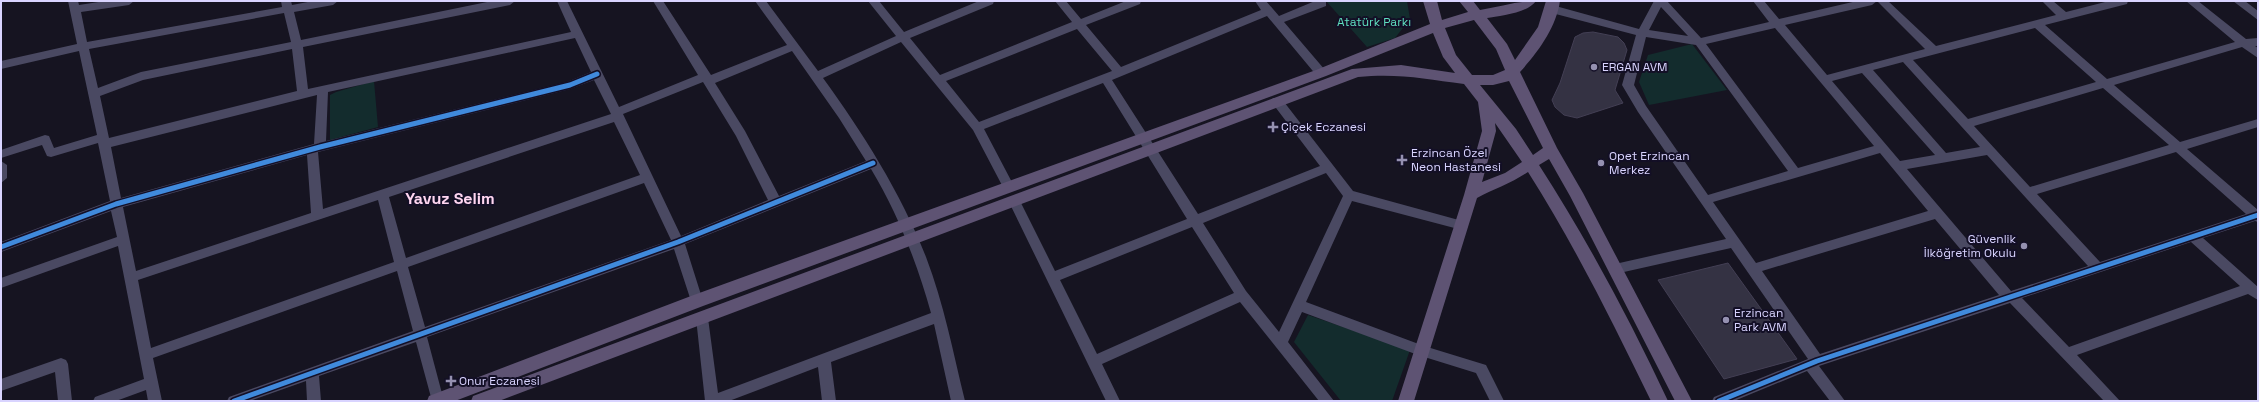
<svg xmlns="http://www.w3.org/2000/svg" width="2259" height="402" font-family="'Space Grotesk',sans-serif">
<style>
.green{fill:#132c2d}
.building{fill:#343243;stroke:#433f54}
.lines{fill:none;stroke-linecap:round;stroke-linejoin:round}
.minor{fill:#4a4962;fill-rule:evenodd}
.major{fill:#5e5373;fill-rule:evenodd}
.cycleway-casing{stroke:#130f26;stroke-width:8}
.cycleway{stroke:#408adc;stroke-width:5}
.poi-dot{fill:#9591b1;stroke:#130f26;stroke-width:1.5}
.labels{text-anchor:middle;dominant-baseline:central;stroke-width:4;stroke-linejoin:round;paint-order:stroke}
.park-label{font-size:12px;fill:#5fe0c0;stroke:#130f26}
.poi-label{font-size:12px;fill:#d9d4ff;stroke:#130f26;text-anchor:start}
.district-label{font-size:16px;font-weight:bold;fill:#ffd6f0;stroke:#130f26}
</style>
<rect width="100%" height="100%" fill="#161421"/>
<!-- green -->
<path class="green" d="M 1326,1 L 1407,1 L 1410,19 L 1395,38 L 1367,47 Z
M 1692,44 L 1727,90 L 1649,105 L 1639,82 L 1648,55 Z
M 374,81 L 378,127 L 330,140 L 330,95 L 336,92 Z
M 1308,315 L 1410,350 L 1392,401 L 1341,401 L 1294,342 Z"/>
<!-- building -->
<path class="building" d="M 1593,32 L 1618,37 L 1624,43 L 1627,50 L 1615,90 L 1623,103 L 1577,118 L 1564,115 L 1555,107 L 1552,100 L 1560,83 L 1575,37 L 1583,33 Z
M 1728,263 L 1797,359 L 1724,379 L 1658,280 Z"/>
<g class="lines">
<!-- minor -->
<path class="minor" d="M 68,1 L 78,1 L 79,5 L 105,1 L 134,1 L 129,5 L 81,12 L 87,42 L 282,7 L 281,1 L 291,1 L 292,5 L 313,1 L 338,1 L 333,5 L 294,12 L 301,40 L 492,1 L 515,1 L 510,5 L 303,47 L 308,89 L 571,32 L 557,1 L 567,1 L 619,107 L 698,75 L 653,1 L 663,1 L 711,75 L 787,45 L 755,1 L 766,1 L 818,71 L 896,36 L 868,1 L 879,1 L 904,32 L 979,1 L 994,1 L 993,4 L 910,38 L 940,75 L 1072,22 L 1055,1 L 1066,1 L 1081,19 L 1126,1 L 1141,1 L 1140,4 L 1086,25 L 1121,67 L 1261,10 L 1255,1 L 1266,1 L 1279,16 L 1315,1 L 1326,1 L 1326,6 L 1284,22 L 1325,70 L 1327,73 L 1325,76 L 1317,76 L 1267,16 L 1112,80 L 1198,214 L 1320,166 L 1273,104 L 1271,101 L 1273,98 L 1281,98 L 1353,191 L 1466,222 L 1468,225 L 1466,228 L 1462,230 L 1352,201 L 1306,302 L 1424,346 L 1486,365 L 1504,401 L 1490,401 L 1476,373 L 1418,355 L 1302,312 L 1288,342 L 1334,401 L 1319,401 L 1240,302 L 1102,364 L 1120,401 L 1106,401 L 1008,200 L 1010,197 L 1018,197 L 1055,271 L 1187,219 L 1103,83 L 984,129 L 1015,188 L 1013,191 L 1005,191 L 973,130 L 901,42 L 823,78 C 863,133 901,193 926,257 C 944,304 953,352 965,401 L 951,401 L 934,324 L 831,362 L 836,401 L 822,401 L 818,367 L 729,401 L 705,401 L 696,318 L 697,314 L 702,313 L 707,314 L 708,318 L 718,393 L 931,313 C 917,263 898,214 871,169 L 685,244 L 703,301 L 702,305 L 697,306 L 692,305 L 691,301 L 674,249 L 427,337 L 444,401 L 432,401 L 416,342 L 319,376 L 321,401 L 307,401 L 306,381 L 250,401 L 227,401 L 229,397 L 413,331 L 397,271 L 153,358 L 162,401 L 148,401 L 146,390 L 116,401 L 93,401 L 95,397 L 144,379 L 118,246 L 1,288 L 1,278 L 117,237 L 111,211 L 1,252 L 1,242 L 110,201 L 98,143 L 51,157 L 47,156 L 42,145 L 1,158 L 1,150 L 45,135 L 49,136 L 54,148 L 97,135 L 79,51 L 1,69 L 1,61 L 77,44 ZM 284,13 L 291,42 L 141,72 L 98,88 L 89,49 ZM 1077,29 L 1112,71 L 979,122 L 946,81 ZM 575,38 L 591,72 L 567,82 L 326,141 L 328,92 ZM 292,49 L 297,91 L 109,138 L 100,96 L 143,80 ZM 792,51 L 839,118 L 866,161 L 779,196 L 745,131 L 715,83 ZM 594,80 L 611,114 L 323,209 L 318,152 L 570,89 ZM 703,82 L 736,136 L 768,200 L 681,236 L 623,114 ZM 317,95 L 314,144 L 121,198 L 111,147 ZM 614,122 L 640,175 L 406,258 L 389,197 ZM 307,155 L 311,213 L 136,271 L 123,207 ZM 1326,173 L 1343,196 L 1279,332 L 1246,291 L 1203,223 ZM 644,183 L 671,240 L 425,327 L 408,267 ZM 378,200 L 394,262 L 151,348 L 138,280 ZM 1192,227 L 1234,293 L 1097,354 L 1060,280 Z
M 1654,1 L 1667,1 L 1701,38 L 1769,22 L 1753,1 L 1764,1 L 1779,19 L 1857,1 L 1888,1 L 1936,46 L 2056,15 L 2042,1 L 2053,1 L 2066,12 L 2109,1 L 2128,1 L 2127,4 L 2045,25 L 2107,79 L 2235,42 L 2186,1 L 2198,1 L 2246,39 L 2258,38 L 2258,46 L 2255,46 L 2258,48 L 2258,58 L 2242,47 L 2114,85 L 2180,142 L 2258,119 L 2258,127 L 2187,149 L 2258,210 L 2258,222 L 2255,221 L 2203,238 L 2258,287 L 2258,300 L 2248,294 L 2077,355 L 2120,401 L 2104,401 L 2010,303 L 1819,366 L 1845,401 L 1830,401 L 1807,371 L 1734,401 L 1712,401 L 1714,397 L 1808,359 L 1731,248 L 1615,274 L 1611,273 L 1609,269 L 1611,265 L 1615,264 L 1726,239 L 1638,112 L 1622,85 L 1636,35 L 1548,12 L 1547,9 L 1552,5 L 1639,29 ZM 1877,1 L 1925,49 L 1827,75 L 1785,25 L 1872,5 ZM 1661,7 L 1688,36 L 1649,30 ZM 1775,28 L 1874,146 L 1798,168 L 1706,44 ZM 2035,28 L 2096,82 L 1968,119 L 1913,60 ZM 1646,37 L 1696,45 L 1788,171 L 1708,195 L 1646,106 L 1634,85 ZM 1903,62 L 1980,147 L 1946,153 L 1873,70 ZM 1862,73 L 1935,155 L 1900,161 L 1832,81 ZM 2103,88 L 2169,145 L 2030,187 L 1974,126 ZM 2176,152 L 2246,214 L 2100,262 L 2037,194 ZM 1880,153 L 1928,211 L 1756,263 L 1713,202 ZM 1987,155 L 2088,266 L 2011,291 L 1907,169 ZM 1935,219 L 1999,295 L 1820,354 L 1762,271 ZM 2191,242 L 2240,286 L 2069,347 L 2022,298 Z
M 2233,1 L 2245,1 L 2258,11 L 2258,20 Z
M 1,161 L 7,165 L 7,178 L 1,183 Z
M 61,358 L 66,360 L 68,364 L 72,401 L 58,401 L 55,372 L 1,391 L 1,379 Z"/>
<!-- major -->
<path class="major" d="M 1423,1 L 1437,1 L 1442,20 L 1468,12 L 1459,1 L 1473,1 L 1480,10 C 1499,7 1517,1 1536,1 C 1528,13 1499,16 1487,18 L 1507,44 L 1515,60 L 1538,27 L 1546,1 L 1560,1 C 1556,28 1538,52 1520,72 L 1557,148 L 1583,193 L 1692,401 L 1675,401 L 1570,196 L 1549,159 L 1539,165 C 1588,241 1630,320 1668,401 L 1651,401 C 1613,323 1575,246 1528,172 C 1512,183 1494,189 1477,198 L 1414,401 L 1398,401 L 1464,195 L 1482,131 L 1478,102 L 1464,84 C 1426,79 1398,73 1358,77 L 499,401 L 471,401 L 473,396 L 1352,69 L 1401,65 L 1455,73 L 1443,57 L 1433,33 L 1326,76 L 703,306 L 455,401 L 427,401 L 429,396 L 691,296 L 1316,70 L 1430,24 ZM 1474,20 L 1496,49 L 1505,70 L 1493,75 L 1472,75 L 1456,55 L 1445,28 ZM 1509,81 L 1543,148 L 1533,155 L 1516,129 L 1480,85 L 1493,85 ZM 1495,123 L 1522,162 L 1505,173 L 1482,182 L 1496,131 Z"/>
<defs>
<path id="cycleway" d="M 1,247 L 116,204 L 320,147 L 570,85 L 597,74
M 234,401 L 678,242 L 873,163
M 1719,401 L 1817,361 L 2258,215"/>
</defs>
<!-- cycleway casing -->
<use href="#cycleway" class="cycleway-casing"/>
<!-- cycleway -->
<use href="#cycleway" class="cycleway"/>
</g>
<!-- markers -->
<g class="poi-dot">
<circle cx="1594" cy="67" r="4"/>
<path d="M1271 121h4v4h4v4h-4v4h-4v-4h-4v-4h4z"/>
<path d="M1400 154h4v4h4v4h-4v4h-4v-4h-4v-4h4z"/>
<circle cx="1601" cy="163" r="4"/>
<circle cx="2024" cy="246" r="4"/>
<circle cx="1726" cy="320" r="4"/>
<path d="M449 375h4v4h4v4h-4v4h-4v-4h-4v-4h4z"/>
</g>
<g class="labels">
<!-- park labels -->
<g class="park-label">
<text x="1374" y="22">Atatürk Parkı</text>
</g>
<!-- poi labels -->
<g class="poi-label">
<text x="1602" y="67">ERGAN AVM</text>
<text x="1281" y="127">Çiçek Eczanesi</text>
<text x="1411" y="153">Erzincan Özel<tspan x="1411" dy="14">Neon Hastanesi</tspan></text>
<text x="1609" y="156">Opet Erzincan<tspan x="1609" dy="14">Merkez</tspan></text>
<text x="2016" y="239" text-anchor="end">Güvenlik<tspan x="2016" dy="14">İlköğretim Okulu</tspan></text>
<text x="1734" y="313">Erzincan<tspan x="1734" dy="14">Park AVM</tspan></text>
<text x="459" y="381">Onur Eczanesi</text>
</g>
<!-- district labels -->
<g class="district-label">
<text x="450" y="198">Yavuz Selim</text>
</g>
</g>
<!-- border -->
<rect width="2259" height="402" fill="none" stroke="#d9d4ff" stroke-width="4"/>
</svg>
